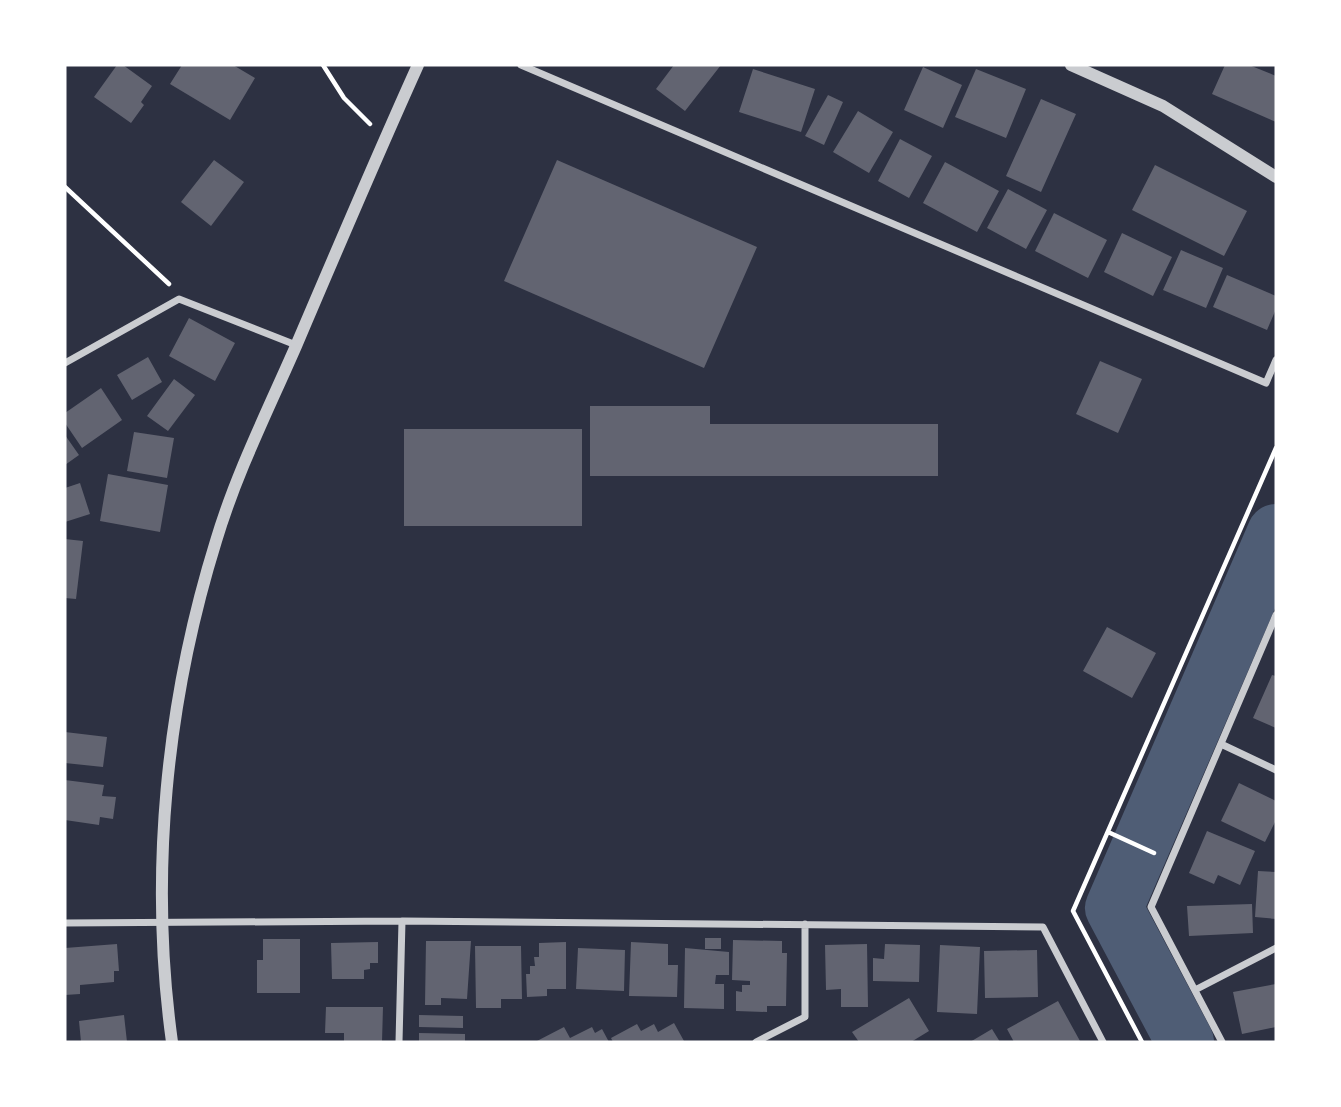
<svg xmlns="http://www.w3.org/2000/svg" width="1341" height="1107" font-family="'Varela Round',sans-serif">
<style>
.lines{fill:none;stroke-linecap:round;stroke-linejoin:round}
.river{stroke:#4f5d75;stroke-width:58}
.building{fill:#626471}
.path{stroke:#fff;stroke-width:4.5}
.minor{stroke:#caccd0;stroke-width:7}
.tertiary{stroke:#caccd0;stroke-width:12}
</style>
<rect width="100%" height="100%" fill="#2d3142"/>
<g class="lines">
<!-- river -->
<path class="river" d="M 1185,1042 L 1114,908 L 1276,533"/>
</g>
<!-- building -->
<path class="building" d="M 117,65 L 123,65 L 152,86 L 141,102 L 144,105 L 131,123 L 94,97 Z
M 182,65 L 233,65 L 255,78 L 230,120 L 170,84 Z
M 674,65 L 721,65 L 685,111 L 656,89 Z
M 1225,65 L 1249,65 L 1276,76 L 1276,122 L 1212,94 Z
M 923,67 L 962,85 L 943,128 L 904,110 Z
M 753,69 L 815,89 L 801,132 L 739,112 Z
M 976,69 L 1026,89 L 1006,138 L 955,117 Z
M 828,95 L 843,102 L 824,145 L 805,136 Z
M 1041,99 L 1076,114 L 1041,192 L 1006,176 Z
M 858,111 L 893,132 L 869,173 L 833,152 Z
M 900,139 L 932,156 L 909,198 L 878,181 Z
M 214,160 L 244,182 L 211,226 L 181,202 Z
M 557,160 L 757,247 L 704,368 L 504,281 Z
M 945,162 L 999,191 L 977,232 L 923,203 Z
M 1155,165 L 1247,211 L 1224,256 L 1132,210 Z
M 1008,189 L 1047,210 L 1026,249 L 987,228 Z
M 1054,213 L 1107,240 L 1088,278 L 1035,251 Z
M 1122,233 L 1172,257 L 1153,296 L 1104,272 Z
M 1181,250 L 1223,268 L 1206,308 L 1163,290 Z
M 1227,275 L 1276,296 L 1276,309 L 1267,330 L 1213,307 Z
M 189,318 L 235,343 L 215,381 L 169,356 Z
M 148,357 L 162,382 L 132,400 L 117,375 Z
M 1100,361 L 1142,379 L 1118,433 L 1076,414 Z
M 174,379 L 195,395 L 168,431 L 147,416 Z
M 101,388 L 122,420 L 82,448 L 65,423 L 65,413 Z
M 590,406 L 710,406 L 710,424 L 938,424 L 938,476 L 590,476 Z
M 404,429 L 582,429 L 582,526 L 404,526 Z
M 134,432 L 174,438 L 167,478 L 127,471 Z
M 65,435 L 79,455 L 65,465 Z
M 108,474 L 168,485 L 160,532 L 100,521 Z
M 80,483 L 90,514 L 65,522 L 65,488 Z
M 65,539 L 83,541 L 76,599 L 65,598 Z
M 1107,627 L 1156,653 L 1132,698 L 1083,671 Z
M 1272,675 L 1276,676 L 1276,728 L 1253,718 Z
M 65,732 L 107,737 L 103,767 L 65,763 Z
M 65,780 L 104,785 L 102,796 L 116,797 L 113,819 L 100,817 L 99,825 L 65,820 Z
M 1239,783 L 1276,801 L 1276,820 L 1265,842 L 1221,821 Z
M 1207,831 L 1255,851 L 1240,885 L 1218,875 L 1214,884 L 1189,873 Z
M 1258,871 L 1276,872 L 1276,919 L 1255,917 Z
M 1252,904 L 1253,933 L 1189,936 L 1187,906 Z
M 705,938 L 721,938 L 721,949 L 705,949 Z
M 263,939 L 300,939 L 300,993 L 257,993 L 257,960 L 263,960 Z
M 733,940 L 782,941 L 782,953 L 787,953 L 786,1006 L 767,1006 L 767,1012 L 736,1011 L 736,991 L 742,992 L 742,985 L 750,985 L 750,981 L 732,980 Z
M 426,941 L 471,941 L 467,999 L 441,998 L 441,1005 L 425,1005 Z
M 378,942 L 378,963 L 370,963 L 370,969 L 364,970 L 364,979 L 332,979 L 331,943 Z
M 566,942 L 566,989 L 547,989 L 547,996 L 527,997 L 526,974 L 530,974 L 530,966 L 535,966 L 534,957 L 539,957 L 539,943 Z
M 631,942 L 668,944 L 668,965 L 678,965 L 677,997 L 629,996 Z
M 117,944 L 119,971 L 114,971 L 114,982 L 80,985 L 80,994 L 65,995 L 65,948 Z
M 867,944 L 868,1007 L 841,1007 L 841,989 L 826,990 L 825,945 Z
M 885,944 L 920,945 L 919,982 L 873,981 L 873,958 L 884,959 Z
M 940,945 L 980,947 L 977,1014 L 937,1012 Z
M 475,946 L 521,946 L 522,999 L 501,999 L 501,1008 L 476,1008 Z
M 578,948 L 625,950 L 624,991 L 576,989 Z
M 685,948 L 729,952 L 729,975 L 716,975 L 715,984 L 724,984 L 724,1009 L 684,1008 Z
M 1037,950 L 1038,997 L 985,998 L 984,951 Z
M 1276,984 L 1276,1027 L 1242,1034 L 1233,992 Z
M 909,998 L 929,1031 L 911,1042 L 859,1042 L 852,1032 Z
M 1058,1001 L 1080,1041 L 1014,1042 L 1007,1029 Z
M 326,1007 L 383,1007 L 382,1042 L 344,1042 L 344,1033 L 325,1033 Z
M 124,1015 L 127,1042 L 81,1042 L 79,1021 Z
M 419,1015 L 463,1016 L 463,1028 L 419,1027 Z
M 674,1023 L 684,1041 L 681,1042 L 613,1042 L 611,1038 L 637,1024 L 641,1031 L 654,1024 L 658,1032 Z
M 564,1027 L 570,1038 L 592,1027 L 595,1033 L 602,1029 L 609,1042 L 535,1042 Z
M 992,1029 L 1000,1042 L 970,1042 Z
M 419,1033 L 465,1034 L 465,1042 L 419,1042 Z"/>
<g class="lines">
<!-- path -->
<path class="path" d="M 323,65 L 344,98 L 370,124
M 65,187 L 169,284
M 1108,832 L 1154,853
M 1142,1042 L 1073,911 L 1276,448"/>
<!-- minor -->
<path class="minor" d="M 521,65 L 1266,383 L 1276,360
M 65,363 L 179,299 L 296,345
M 1221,744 L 1276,770
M 402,921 L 1043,927 L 1103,1042
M 65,923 L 402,921 L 399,1042
M 1195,990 L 1276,948
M 756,1042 L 805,1017 L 805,924
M 1222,1042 L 1151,907 L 1276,615"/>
<!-- tertiary -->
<path class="tertiary" d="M 1071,65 L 1163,106 L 1276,177
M 172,1042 C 149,876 166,702 216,541 C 236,474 268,410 296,346 C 336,252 376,158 418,65"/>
</g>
<!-- border -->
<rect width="1341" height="1107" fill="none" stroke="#ffffff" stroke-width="133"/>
</svg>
